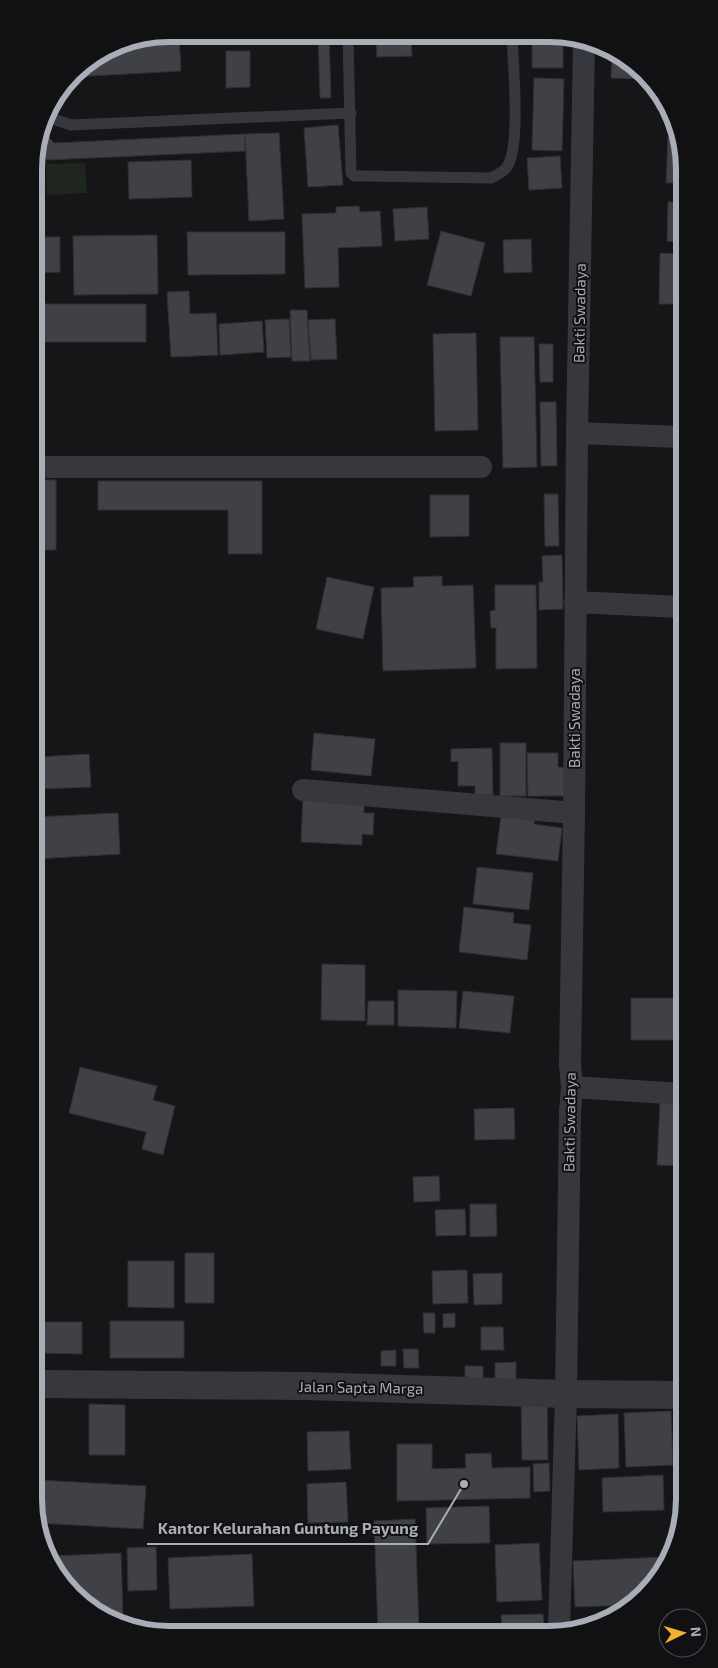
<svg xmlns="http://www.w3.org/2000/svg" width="718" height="1668" font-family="'Exo 2',sans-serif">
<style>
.green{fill:#1e261f}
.building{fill:#404145;stroke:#303034}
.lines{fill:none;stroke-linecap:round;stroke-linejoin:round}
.service{stroke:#37383d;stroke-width:11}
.minor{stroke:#37383d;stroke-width:22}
.tertiary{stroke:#37383d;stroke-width:28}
.labels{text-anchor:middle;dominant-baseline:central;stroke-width:4;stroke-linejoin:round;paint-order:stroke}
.street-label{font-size:15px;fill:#a8adb8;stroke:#111113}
.rim{fill:none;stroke:#a8adb8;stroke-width:6}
.leader{fill:none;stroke:#a8adb8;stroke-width:2}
.callout-dot{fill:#a8adb8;stroke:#111113;stroke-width:2}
.callout-label{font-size:16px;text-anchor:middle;font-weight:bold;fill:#a8adb8;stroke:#111113;stroke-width:4;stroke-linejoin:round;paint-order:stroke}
</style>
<rect width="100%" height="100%" fill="#161618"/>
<!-- green -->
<path class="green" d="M 85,163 L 87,193 L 47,195 L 46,164 Z"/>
<!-- building -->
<path class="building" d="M 169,34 L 179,34 L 181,71 L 72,77 L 80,68 L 118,44 Z
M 209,34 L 247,34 L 247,43 L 209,43 Z
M 318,35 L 329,35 L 331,98 L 320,98 Z
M 376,35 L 411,35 L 412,56 L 377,57 Z
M 532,36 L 563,36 L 563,68 L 532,68 Z
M 226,51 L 250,51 L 250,87 L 226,88 Z
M 612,56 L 644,73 L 648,79 L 611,78 Z
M 534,78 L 564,79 L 562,151 L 532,150 Z
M 338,125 L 343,185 L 308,187 L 304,128 Z
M 42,130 L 54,143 L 245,134 L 245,151 L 47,160 L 37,148 Z
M 279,133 L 284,219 L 249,221 L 245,134 Z
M 668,137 L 680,138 L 680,183 L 666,183 Z
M 560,156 L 562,188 L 529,190 L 527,158 Z
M 191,160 L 192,197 L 129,199 L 128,162 Z
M 668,202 L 680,202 L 680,242 L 667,241 Z
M 359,206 L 360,212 L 380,211 L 382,246 L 338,248 L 339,287 L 305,288 L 302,214 L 336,213 L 336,207 Z
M 427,207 L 429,239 L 395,241 L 393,209 Z
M 441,231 L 485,243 L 471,296 L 427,285 Z
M 187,232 L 285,232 L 285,274 L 188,275 Z
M 157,235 L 158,294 L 74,295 L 73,236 Z
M 34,237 L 60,237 L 60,272 L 34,273 Z
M 531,239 L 532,272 L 504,273 L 503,240 Z
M 660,253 L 680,254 L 680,304 L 659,304 Z
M 189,291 L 190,314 L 216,313 L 218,355 L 171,357 L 167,292 Z
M 35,304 L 146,304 L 146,342 L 35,342 Z
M 290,310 L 307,310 L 310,361 L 292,361 Z
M 289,319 L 291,357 L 267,358 L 265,320 Z
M 335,319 L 337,359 L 311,360 L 308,320 Z
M 262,321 L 264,352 L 220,355 L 219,324 Z
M 476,333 L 478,430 L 435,431 L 433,334 Z
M 500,337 L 534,337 L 537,467 L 503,468 Z
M 539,344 L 553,344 L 553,382 L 540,382 Z
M 540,402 L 556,402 L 557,466 L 541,466 Z
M 35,480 L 56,480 L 56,550 L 35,550 Z
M 98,481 L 262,481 L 262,554 L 228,554 L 228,510 L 98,510 Z
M 544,494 L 558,494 L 559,546 L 545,546 Z
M 430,495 L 469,495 L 469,536 L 430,537 Z
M 562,555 L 563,609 L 539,610 L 539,582 L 543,582 L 542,556 Z
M 442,576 L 442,586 L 473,585 L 476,668 L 383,671 L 381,588 L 414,587 L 413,577 Z
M 327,577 L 374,587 L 363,639 L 316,629 Z
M 495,585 L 536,585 L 537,668 L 496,669 L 496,628 L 491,628 L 490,611 L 495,610 Z
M 677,636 L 681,636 L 681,669 L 677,669 Z
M 314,733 L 375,739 L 371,776 L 311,770 Z
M 500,743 L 526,743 L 526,796 L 500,796 Z
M 492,748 L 493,795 L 475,795 L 475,786 L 458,786 L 458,761 L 451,762 L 451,749 Z
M 527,753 L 558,753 L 558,767 L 566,768 L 566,796 L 528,796 Z
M 89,754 L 91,787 L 40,789 L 38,757 Z
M 303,796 L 364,799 L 364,813 L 374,813 L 373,835 L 362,834 L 362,845 L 301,842 Z
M 502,808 L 536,812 L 534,824 L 562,828 L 558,861 L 496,854 Z
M 118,813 L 120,854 L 36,859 L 36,817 Z
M 477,867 L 533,873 L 529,910 L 473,904 Z
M 464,907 L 514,913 L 513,923 L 531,925 L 527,960 L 459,952 Z
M 322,964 L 365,965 L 365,1021 L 321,1020 Z
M 398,990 L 457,991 L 456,1028 L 398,1026 Z
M 463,991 L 514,996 L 510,1033 L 459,1028 Z
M 631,998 L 682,998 L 683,1040 L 631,1040 Z
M 368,1001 L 394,1001 L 394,1025 L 367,1025 Z
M 80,1067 L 157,1086 L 153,1100 L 175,1106 L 163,1155 L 142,1149 L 146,1132 L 69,1113 Z
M 660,1103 L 683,1104 L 683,1166 L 657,1165 Z
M 514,1108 L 515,1139 L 475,1140 L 474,1109 Z
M 439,1176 L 440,1201 L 414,1202 L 413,1177 Z
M 470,1204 L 496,1204 L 497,1236 L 470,1237 Z
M 465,1209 L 466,1235 L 436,1236 L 435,1210 Z
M 185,1253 L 214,1253 L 214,1303 L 185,1303 Z
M 128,1261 L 174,1261 L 174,1308 L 128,1307 Z
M 467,1270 L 468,1303 L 433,1304 L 432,1271 Z
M 502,1273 L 502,1304 L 474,1305 L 473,1274 Z
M 423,1313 L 435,1313 L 435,1333 L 424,1333 Z
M 455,1313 L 455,1327 L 443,1328 L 443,1314 Z
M 110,1321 L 184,1321 L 184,1358 L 110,1358 Z
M 38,1322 L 82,1322 L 82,1354 L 38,1353 Z
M 481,1327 L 503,1327 L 504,1350 L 481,1350 Z
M 403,1349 L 418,1349 L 419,1368 L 404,1368 Z
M 396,1350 L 396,1366 L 381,1366 L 381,1351 Z
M 516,1362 L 516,1382 L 495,1383 L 495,1363 Z
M 465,1366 L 483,1366 L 483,1381 L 465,1381 Z
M 521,1400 L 547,1400 L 548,1460 L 522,1460 Z
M 89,1404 L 125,1405 L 125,1455 L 89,1455 Z
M 671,1411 L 673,1465 L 626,1467 L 624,1413 Z
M 618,1414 L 619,1468 L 579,1470 L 577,1416 Z
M 349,1431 L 351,1469 L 308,1471 L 307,1432 Z
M 397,1444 L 432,1444 L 432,1469 L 466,1468 L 465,1454 L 491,1453 L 492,1468 L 530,1467 L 530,1498 L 397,1501 Z
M 549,1463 L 550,1491 L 534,1492 L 533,1464 Z
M 663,1475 L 664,1510 L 603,1512 L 602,1478 Z
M 38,1480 L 146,1486 L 143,1529 L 38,1523 Z
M 346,1482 L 348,1522 L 308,1523 L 307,1484 Z
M 489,1506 L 490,1543 L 427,1544 L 426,1508 Z
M 415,1519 L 419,1630 L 378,1631 L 374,1521 Z
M 539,1543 L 542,1600 L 497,1602 L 495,1545 Z
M 156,1547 L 157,1590 L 128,1591 L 127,1548 Z
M 121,1553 L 123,1618 L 116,1618 L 80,1600 L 52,1556 Z
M 252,1554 L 254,1606 L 170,1609 L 168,1558 Z
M 665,1557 L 656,1582 L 631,1605 L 575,1607 L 573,1561 Z
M 543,1614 L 544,1630 L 502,1630 L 501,1615 Z"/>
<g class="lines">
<!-- service -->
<path class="service" d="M 348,35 L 351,173 L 354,176 L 365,176 L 491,178 C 496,175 503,173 507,167 C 521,146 513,64 512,36
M 47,112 L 56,120 L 71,125 L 351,113"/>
<!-- minor -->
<path class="minor" d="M 577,433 L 681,437
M 35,467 L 481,467
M 575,602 L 681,607
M 303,790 L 574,813
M 572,1087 L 683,1094
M 559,1630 L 566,1394 L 570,1112 L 572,1087 L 570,1065 L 574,813 L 577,433 L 584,41"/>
<!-- tertiary -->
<path class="tertiary" d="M 38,1384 L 306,1386 L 566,1394 L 684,1395"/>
</g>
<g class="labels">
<!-- street labels -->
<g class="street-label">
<text transform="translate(579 313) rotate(-89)">Bakti Swadaya</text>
<text transform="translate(574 718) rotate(-90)">Bakti Swadaya</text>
<text transform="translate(569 1122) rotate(-89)">Bakti Swadaya</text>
<text transform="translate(361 1387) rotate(1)">Jalan Sapta Marga</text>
</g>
</g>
<!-- crop -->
<path d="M0 0H718V1668H0ZM169 42H549A127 127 0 0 1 676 169V1499A127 127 0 0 1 549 1626H169A127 127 0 0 1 42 1499V169A127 127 0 0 1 169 42Z" fill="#111113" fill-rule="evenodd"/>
<path class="rim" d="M169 42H549A127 127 0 0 1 676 169V1499A127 127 0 0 1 549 1626H169A127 127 0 0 1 42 1499V169A127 127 0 0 1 169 42Z"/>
<!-- callouts -->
<path class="leader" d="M464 1484L428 1544H147"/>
<circle class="callout-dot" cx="464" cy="1484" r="5"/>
<g class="callout-label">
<text x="288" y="1534">Kantor Kelurahan Guntung Payung</text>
</g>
<!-- north arrow -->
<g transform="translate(683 1633) rotate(85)"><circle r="24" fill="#111113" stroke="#4d4f55"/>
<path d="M0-4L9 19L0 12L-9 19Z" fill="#f2b134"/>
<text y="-8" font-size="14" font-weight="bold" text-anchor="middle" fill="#a8adb8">N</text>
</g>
</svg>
